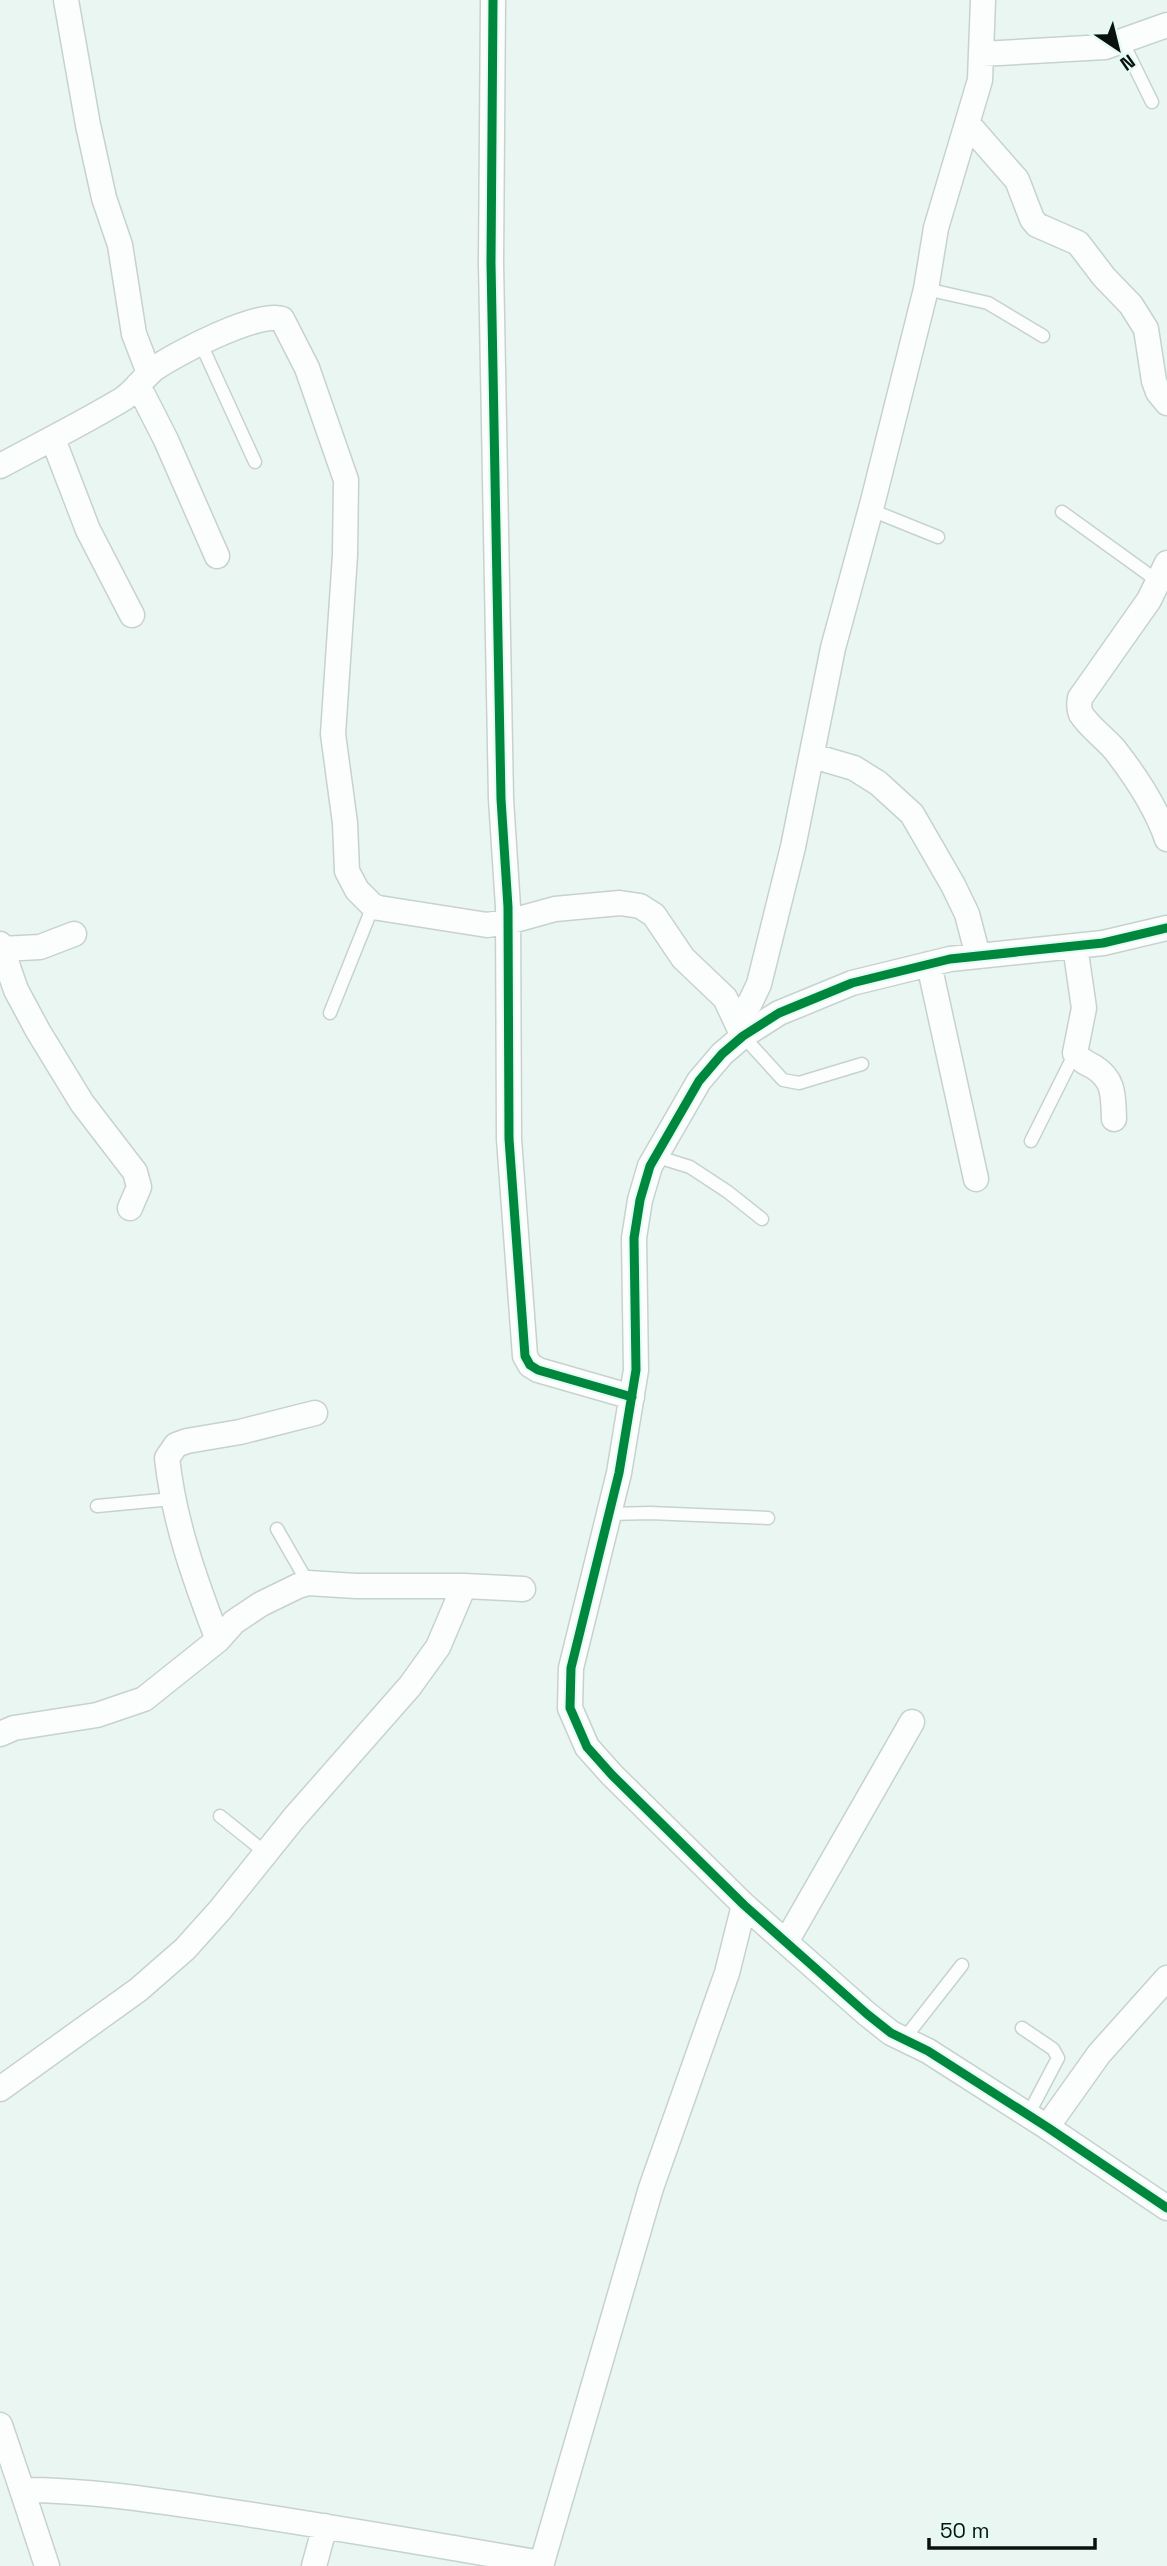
<svg xmlns="http://www.w3.org/2000/svg" width="1167" height="2566" font-family="'Space Grotesk',sans-serif">
<style>
.lines{fill:none;stroke-linecap:round;stroke-linejoin:round}
.lane-casing{stroke:#c7d2cf;stroke-width:15}
.street-casing{stroke:#c7d2cf;stroke-width:27}
.lane{stroke:#fcfefd;stroke-width:12}
.street{stroke:#fcfefd;stroke-width:24}
.cycleway-casing{stroke:#e4fbf3;stroke-width:13}
.cycleway{stroke:#00873e;stroke-width:9}
</style>
<rect width="100%" height="100%" fill="#e9f6f2"/>
<g class="lines">
<defs>
<path id="lane" d="M 1122,41 L 1152,102
M 926,289 L 988,303 L 1043,336
M 201,344 L 255,462
M 871,510 L 938,537
M 1062,512 L 1159,582
M 330,1013 L 373,906
M 743,1036 L 783,1080 L 799,1083 L 862,1064
M 1031,1141 L 1075,1053
M 655,1156 L 690,1167 L 728,1192 L 762,1219
M 97,1506 L 172,1499
M 609,1514 L 650,1513 L 768,1518
M 277,1529 L 308,1583
M 220,1816 L 266,1853
M 1022,2028 L 1053,2049 L 1058,2058 L 1028,2115
M 904,2039 L 962,1965"/>
<path id="street" d="M 66,0 L 88,125 L 104,198 L 120,245 L 134,334 L 149,373
M 493,0 L 491,263 L 501,799 L 508,907 L 509,1139 L 525,1356 L 530,1365 L 538,1370 L 632,1397
M 981,54 L 1105,47 L 1167,25
M 968,124 L 1017,180 L 1032,219 L 1037,225 L 1078,243 L 1104,277 L 1131,305 L 1146,329 L 1154,381 L 1158,392 L 1167,403
M 138,385 L 166,440 L 217,556
M 53,439 L 88,530 L 132,615
M 0,466 C 41,444 83,423 123,399 C 135,391 143,378 154,369 C 175,354 259,310 282,319 L 307,368 L 346,480 L 345,555 L 333,734 L 345,823 L 347,871 L 357,890 L 373,906 L 379,908 L 487,925 L 508,922 L 555,909 L 620,903 L 640,906 L 654,915 L 683,958 L 725,998 L 743,1036
M 1167,563 L 1149,600 L 1080,698 C 1079,703 1079,709 1081,714 C 1089,727 1105,738 1115,750 C 1136,777 1156,807 1167,839
M 813,756 L 854,768 L 878,783 L 912,814 L 953,885 L 967,914 L 978,956
M 1167,928 L 1103,943 L 950,959 L 852,983 L 779,1013 L 743,1036 L 722,1054 L 699,1081 L 650,1166 L 640,1200 L 634,1238 L 636,1370 L 619,1473 L 571,1668 L 570,1708 L 587,1747 L 612,1775 L 744,1905 L 867,2014 L 891,2033 L 928,2051 L 1047,2127 L 1167,2208
M 0,944 L 16,990 L 38,1031 L 82,1103 L 135,1172 L 139,1187 L 130,1208
M 1075,946 L 1084,1008 L 1075,1053 C 1080,1060 1086,1063 1094,1067 C 1115,1080 1113,1097 1114,1119
M 2,949 L 40,947 L 74,934
M 929,964 L 976,1179
M 735,1017 L 750,1003 L 759,984 L 793,847 L 833,648 L 873,501 L 926,289 L 936,228 L 980,80 L 983,0
M 464,1586 L 523,1589
M 218,1640 C 195,1580 174,1522 167,1458 L 176,1445 L 187,1441 L 240,1432 L 315,1413
M 0,1734 L 14,1728 L 97,1715 L 144,1699 L 218,1640 L 234,1622 L 261,1604 L 298,1586 L 308,1583 L 356,1586 L 464,1586 L 438,1647 L 410,1686 L 294,1818 L 220,1910 L 185,1949 L 138,1990 L 0,2089
M 786,1942 L 912,1722
M 1047,2127 L 1099,2054 L 1167,1978
M 0,2425 L 22,2490
M 47,2566 L 22,2490 C 91,2490 159,2501 227,2511 C 332,2527 437,2545 541,2563
M 314,2566 L 325,2526
M 541,2566 L 651,2188 L 727,1973 L 744,1905"/>
</defs>
<!-- lane casing -->
<use href="#lane" class="lane-casing"/>
<!-- street casing -->
<use href="#street" class="street-casing"/>
<!-- lane -->
<use href="#lane" class="lane"/>
<!-- street -->
<use href="#street" class="street"/>
<defs>
<path id="cycleway" d="M 493,0 L 491,263 L 501,799 L 508,907 L 509,1139 L 525,1356 L 530,1365 L 538,1370 L 632,1397
M 1167,928 L 1103,943 L 950,959 L 852,983 L 779,1013 L 743,1036 L 722,1054 L 699,1081 L 650,1166 L 640,1200 L 634,1238 L 636,1370 L 619,1473 L 571,1668 L 570,1708 L 587,1747 L 612,1775 L 744,1905 L 867,2014 L 891,2033 L 928,2051 L 1047,2127 L 1167,2208"/>
</defs>
<!-- cycleway casing -->
<use href="#cycleway" class="cycleway-casing"/>
<!-- cycleway -->
<use href="#cycleway" class="cycleway"/>
</g>
<!-- north arrow -->
<g transform="translate(1118 49) rotate(145)" stroke="#e4fbf3" stroke-width="5" paint-order="stroke">
<path d="M0-5L12 26L0 18L-12 26Z" fill="#09110f"/>
<text y="-10" font-size="19" font-weight="bold" text-anchor="middle" fill="#09110f">N</text>
</g>
<!-- scale -->
<path d="M929 2538v10h166v-10" fill="none" stroke="#09110f" stroke-width="3.5"/>
<text x="940" y="2538" font-size="21" fill="#09110f" stroke="#e4fbf3" stroke-width="5" paint-order="stroke">50 m</text>
</svg>
